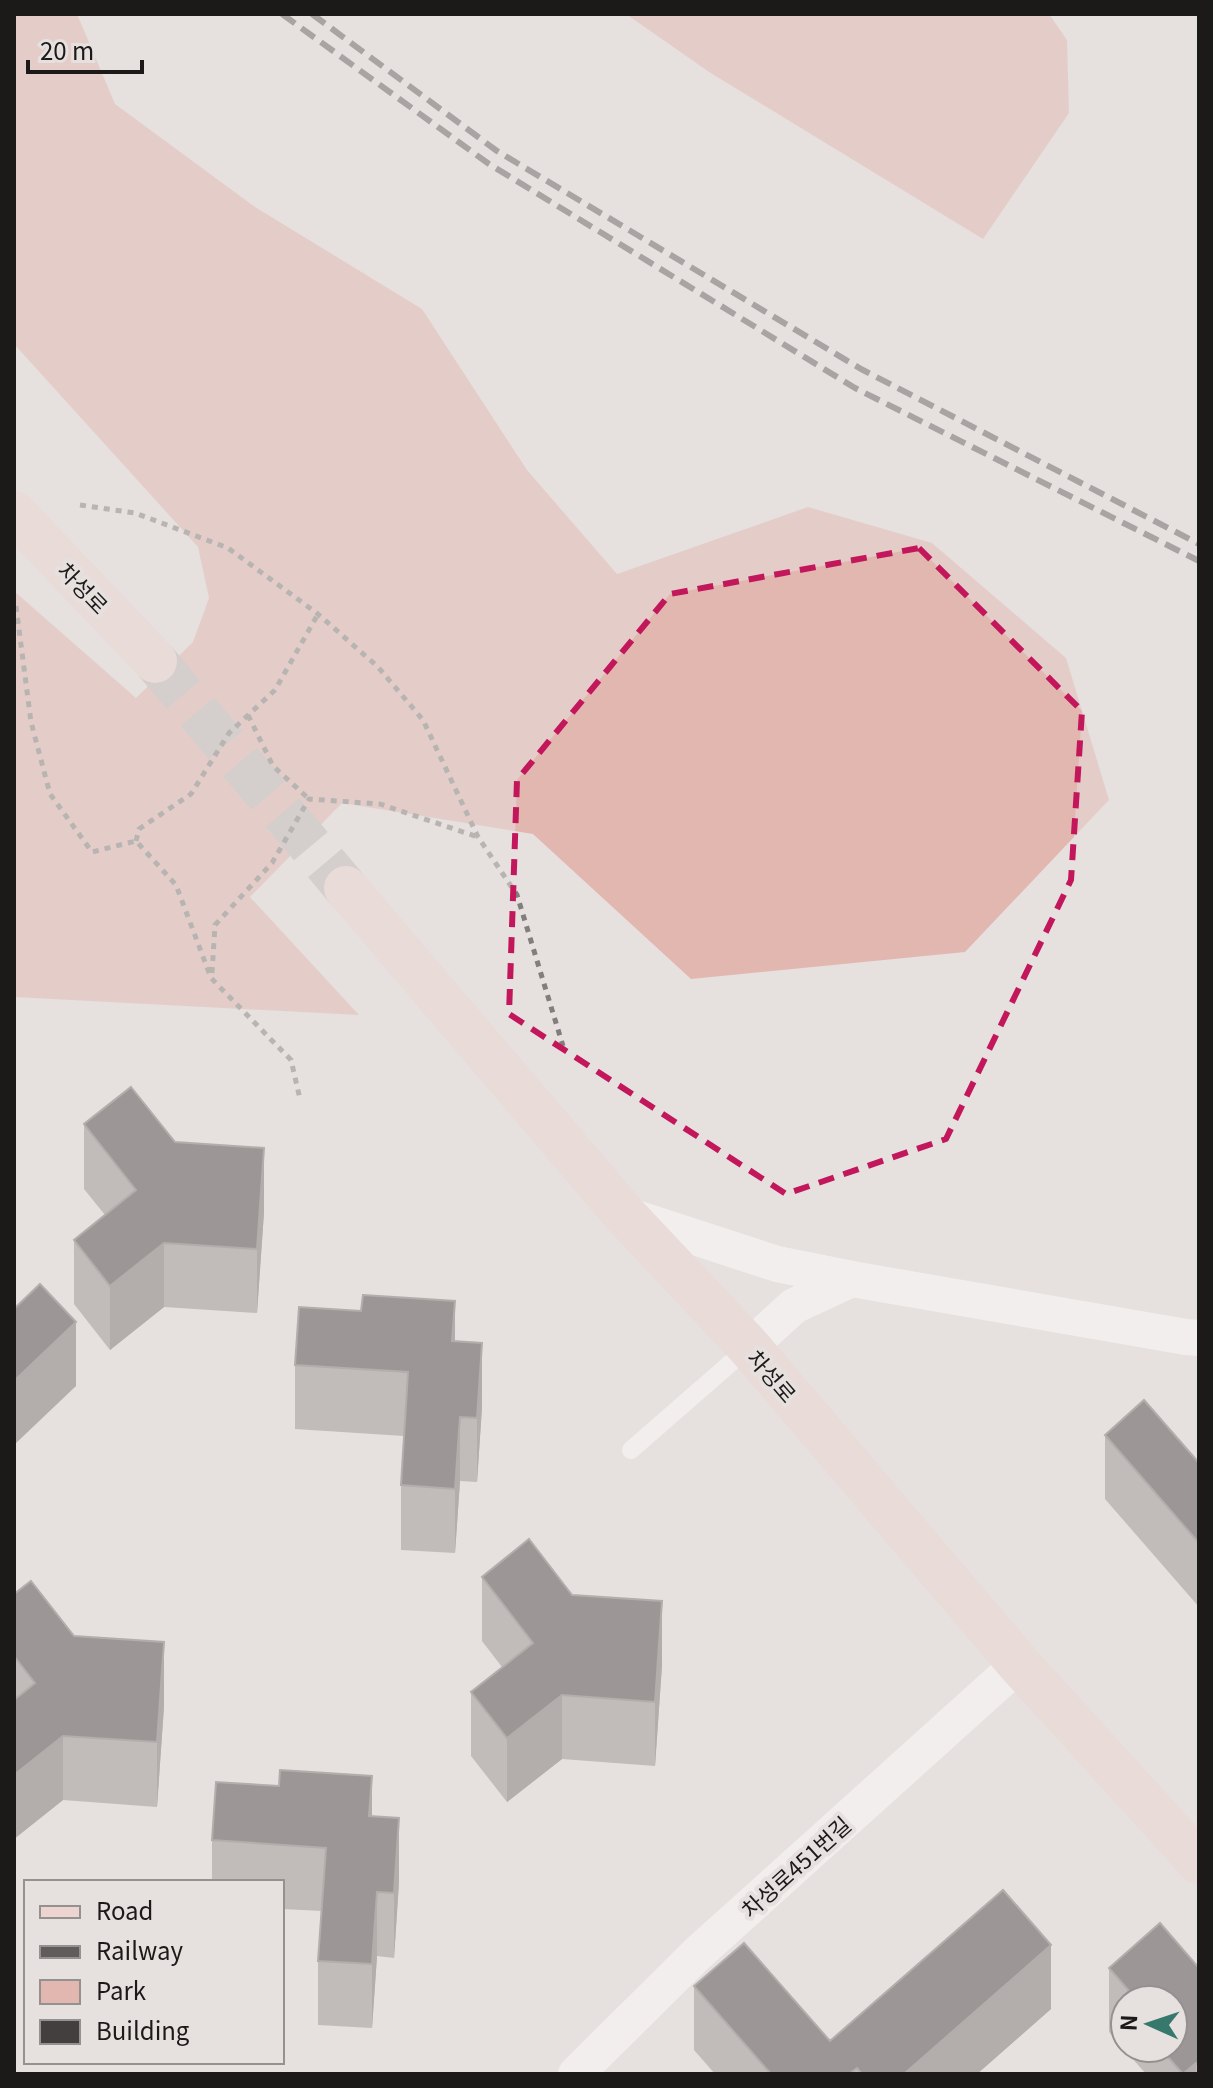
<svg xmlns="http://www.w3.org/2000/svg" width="1213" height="2088" font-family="Georgia,'Noto Sans KR',serif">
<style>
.green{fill:#e2b7b0}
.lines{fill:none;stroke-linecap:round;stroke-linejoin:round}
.secondary-tunnel{stroke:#beb8b7;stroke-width:44;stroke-dasharray:44 22;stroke-linecap:butt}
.path{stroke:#827e7d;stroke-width:5;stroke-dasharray:6 6;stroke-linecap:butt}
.lane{stroke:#fff;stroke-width:18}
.street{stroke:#fff;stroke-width:36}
.secondary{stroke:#edd4d0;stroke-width:44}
.rail{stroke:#5f5c5b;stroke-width:6;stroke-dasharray:16 8;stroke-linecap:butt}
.wall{fill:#95908f;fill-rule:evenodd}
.shaded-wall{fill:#756f6f}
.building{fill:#443f3f;stroke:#756f6f;stroke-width:2}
.marked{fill:none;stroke:#c2185b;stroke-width:6;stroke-dasharray:16 10;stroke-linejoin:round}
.labels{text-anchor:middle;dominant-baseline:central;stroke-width:8;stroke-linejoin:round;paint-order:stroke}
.street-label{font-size:22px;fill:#1c1a19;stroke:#e6e0df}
</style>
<rect width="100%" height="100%" fill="#e6e0df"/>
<!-- green -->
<path class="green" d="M 14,14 L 77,14 L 115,104 L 255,207 L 422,309 L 527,470 L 617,574 L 808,507 L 932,543 L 1066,658 L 1109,800 L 965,952 L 691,979 L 533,834 L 342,803 L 250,897 L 359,1015 L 14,997 L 14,591 L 136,698 L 193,642 L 209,598 L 198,547 L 14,344 Z
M 626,14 L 1049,14 L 1067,40 L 1069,113 L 983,239 L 709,72 Z"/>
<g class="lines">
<!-- secondary-tunnel -->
<path class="secondary-tunnel" d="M 155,661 L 346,888"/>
<!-- path -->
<path class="path" d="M 80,505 L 135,513 L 228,548 L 318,614 L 378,667 L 423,720 L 478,837 L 517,895 L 563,1046
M 16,606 L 31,722 L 50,794 L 92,852 L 136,841 L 176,885 L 211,978 L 291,1060 L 300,1099
M 248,715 L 273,766 L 309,799
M 136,841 L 139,829 L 191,794 L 229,733 L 275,690 L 318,614
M 212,973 L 215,925 L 272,863 L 309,799 L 380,804 L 478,837"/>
<!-- lane -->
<path class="lane" d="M 631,1450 L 749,1347"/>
<!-- street -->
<path class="street" d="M 624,1214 L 777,1264 L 852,1279
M 749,1347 L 794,1306 L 852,1279 L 1186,1337 L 1199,1338
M 576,2074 L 697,1954 L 1019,1664"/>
<!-- secondary -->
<path class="secondary" d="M 14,513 L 155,661
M 346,888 L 624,1214 L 749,1347 L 1019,1664 L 1199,1862"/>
<!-- rail -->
<path class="rail" d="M 282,14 L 489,164 L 855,388 L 1199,561
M 312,14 L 497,151 L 861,369 L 1199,544"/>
</g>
<!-- wall -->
<path class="wall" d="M 84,1124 L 175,1142 L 264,1212 L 257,1313 L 164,1307 L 110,1350 L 74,1304 L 74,1240 L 105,1215 L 84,1189 Z
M 455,1341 L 482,1407 L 477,1482 L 460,1481 L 455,1553 L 401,1550 L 401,1485 L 404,1436 L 295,1429 L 295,1365 Z
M 1105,1435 L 1199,1463 L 1199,1607 L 1105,1499 Z
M 482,1577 L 572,1595 L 662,1665 L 655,1766 L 562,1759 L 507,1802 L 471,1756 L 471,1692 L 502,1667 L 482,1641 Z
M 14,1594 L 74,1636 L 164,1706 L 157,1807 L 63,1800 L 14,1839 Z
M 372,1816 L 399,1882 L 394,1958 L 377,1956 L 372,2028 L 318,2025 L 318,1961 L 322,1911 L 282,1909 L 282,1882 L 212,1882 L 212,1840 Z
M 1109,1968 L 1199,1968 L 1199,2074 L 1146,2074 L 1109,2032 ZM 1125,2000 L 1173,2000 L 1173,2048 L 1125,2048 Z
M 694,1986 L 830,2041 L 1051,2009 L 977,2074 L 715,2074 L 694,2050 Z"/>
<!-- shaded-wall -->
<path class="shaded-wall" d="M 264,1148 L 264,1212 L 257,1313 L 257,1249 Z
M 164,1243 L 164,1307 L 110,1350 L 110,1286 Z
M 455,1301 L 455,1365 L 452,1341 Z
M 76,1322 L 76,1386 L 14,1445 L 14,1381 Z
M 482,1343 L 482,1407 L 477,1482 L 477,1418 Z
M 460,1417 L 460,1481 L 455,1553 L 455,1489 Z
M 662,1601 L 662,1665 L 655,1766 L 655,1702 Z
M 164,1642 L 164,1706 L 157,1807 L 157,1742 Z
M 562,1695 L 562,1759 L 507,1802 L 507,1738 Z
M 63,1736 L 63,1800 L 14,1839 L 14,1775 Z
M 372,1776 L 372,1840 L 369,1816 Z
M 399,1818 L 399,1882 L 394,1958 L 394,1893 Z
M 377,1892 L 377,1956 L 372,2028 L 372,1964 Z
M 1051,1945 L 1051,2009 L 977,2074 L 904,2074 Z
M 1196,2063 L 1196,2074 L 1183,2074 Z"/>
<!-- building -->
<path class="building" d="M 131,1087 L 175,1142 L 264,1148 L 257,1249 L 164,1243 L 110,1286 L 74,1240 L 136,1190 L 84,1124 Z
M 40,1284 L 76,1322 L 14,1381 L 14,1309 Z
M 363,1295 L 455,1301 L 452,1341 L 482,1343 L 477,1418 L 460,1417 L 455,1489 L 401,1485 L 408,1372 L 295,1365 L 299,1307 L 361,1311 Z
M 1144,1400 L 1199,1463 L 1199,1543 L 1105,1435 Z
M 529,1539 L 572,1595 L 662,1601 L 655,1702 L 562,1695 L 507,1738 L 471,1692 L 533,1643 L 482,1577 Z
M 31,1581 L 74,1636 L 164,1642 L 157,1742 L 63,1736 L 14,1775 L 14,1700 L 35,1683 L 14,1656 L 14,1594 Z
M 280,1770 L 372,1776 L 369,1816 L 399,1818 L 394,1893 L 377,1892 L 372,1964 L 318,1961 L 326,1848 L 212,1840 L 216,1782 L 279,1786 Z
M 1003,1890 L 1051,1945 L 904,2074 L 862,2074 L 857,2068 L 849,2074 L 771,2074 L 694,1986 L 744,1943 L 830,2041 Z
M 1160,1923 L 1199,1968 L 1199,2067 L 1196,2063 L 1183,2074 L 1160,2048 L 1173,2048 L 1173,2000 L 1137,2000 L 1109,1968 Z"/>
<!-- marked area -->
<path d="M0 0H1213V2088H0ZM 919,548 L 1082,711 L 1071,880 L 946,1139 L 786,1194 L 509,1014 L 517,780 L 670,594 Z" fill="#e6e0df" fill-opacity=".55" fill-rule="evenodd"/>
<path class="marked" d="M 919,548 L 1082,711 L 1071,880 L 946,1139 L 786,1194 L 509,1014 L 517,780 L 670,594 Z"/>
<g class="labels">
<!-- street labels -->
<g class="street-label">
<text transform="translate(84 587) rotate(46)">차성로</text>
<text transform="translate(773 1375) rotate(49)">차성로</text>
<text transform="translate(795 1866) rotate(-42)">차성로451번길</text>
</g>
</g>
<!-- border -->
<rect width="1213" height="2088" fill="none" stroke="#1c1a19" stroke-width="32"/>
<!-- legend -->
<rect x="24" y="1880" width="260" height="184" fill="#e6e0df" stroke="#959190" stroke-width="2"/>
<rect x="40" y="1906" width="40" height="12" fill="#edd4d0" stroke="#959190" stroke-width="2"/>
<text x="96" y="1920" font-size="24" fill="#1c1a19">Road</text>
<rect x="40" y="1946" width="40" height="12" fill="#5f5c5b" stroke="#959190" stroke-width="2"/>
<text x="96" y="1960" font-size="24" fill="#1c1a19">Railway</text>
<rect x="40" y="1980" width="40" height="24" fill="#e2b7b0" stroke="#959190" stroke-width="2"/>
<text x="96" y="2000" font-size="24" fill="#1c1a19">Park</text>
<rect x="40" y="2020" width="40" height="24" fill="#443f3f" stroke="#959190" stroke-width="2"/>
<text x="96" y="2040" font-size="24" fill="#1c1a19">Building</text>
<!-- north arrow -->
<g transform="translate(1149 2024) rotate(273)"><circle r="38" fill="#e6e0df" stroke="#959190" stroke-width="2"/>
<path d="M0-6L14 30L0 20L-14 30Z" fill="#36796c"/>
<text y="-12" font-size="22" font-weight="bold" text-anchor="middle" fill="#1c1a19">N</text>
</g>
<!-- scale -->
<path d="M28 60v12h114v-12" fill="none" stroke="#1c1a19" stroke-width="4"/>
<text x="40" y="60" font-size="24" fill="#1c1a19" stroke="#e6e0df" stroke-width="6" paint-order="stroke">20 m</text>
</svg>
